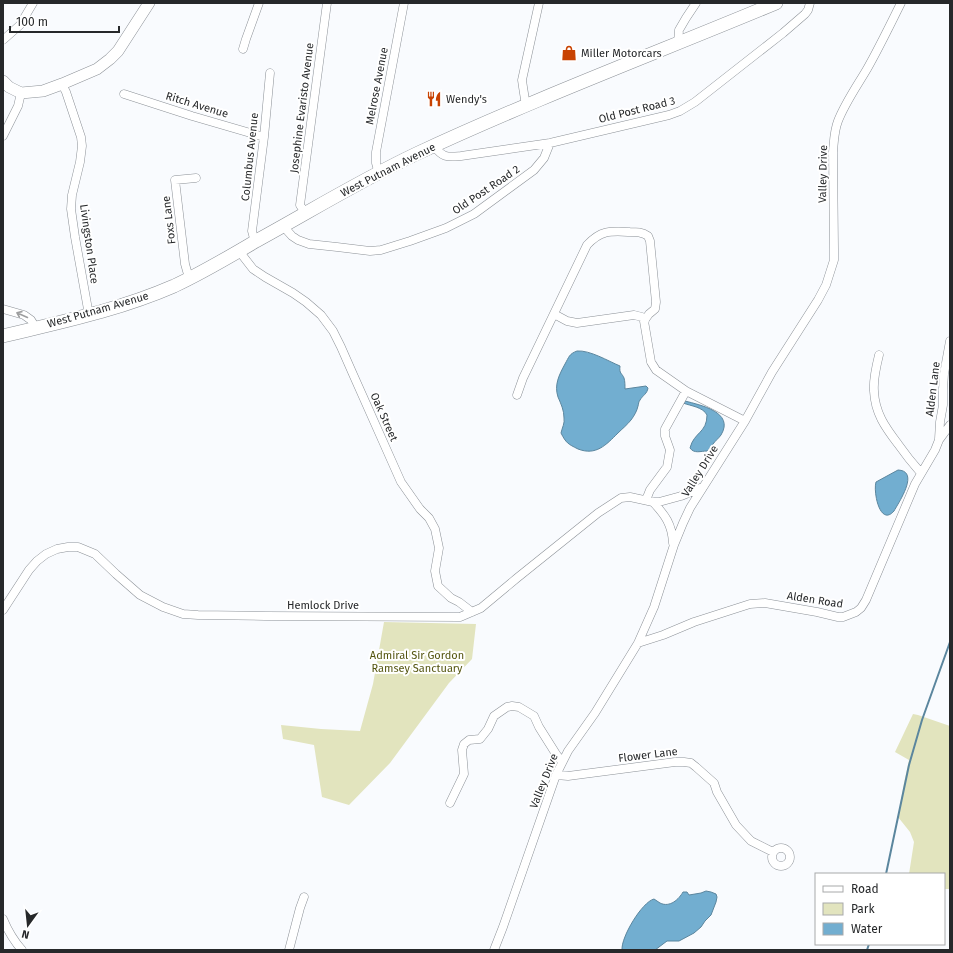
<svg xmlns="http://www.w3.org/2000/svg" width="953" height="953" font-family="'Fira Sans',sans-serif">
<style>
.green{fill:#e2e4be}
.water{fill:#72aed0;stroke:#5b869e}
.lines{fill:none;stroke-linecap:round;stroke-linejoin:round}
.stream{stroke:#5b869e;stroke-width:2}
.street-casing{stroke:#8c9197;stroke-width:9}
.secondary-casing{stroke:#8c9197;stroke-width:12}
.primary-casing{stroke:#8c9197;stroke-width:14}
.street{stroke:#fff;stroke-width:8}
.secondary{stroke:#fff;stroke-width:11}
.primary{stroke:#fff;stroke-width:13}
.oneway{stroke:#9d9e9f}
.labels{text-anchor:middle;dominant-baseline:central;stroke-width:4;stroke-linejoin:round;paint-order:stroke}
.poi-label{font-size:11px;fill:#26282a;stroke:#fff;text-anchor:start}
.street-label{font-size:11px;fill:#26282a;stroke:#fff}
.park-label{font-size:11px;fill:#555611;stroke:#fff}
</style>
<rect width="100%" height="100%" fill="#f9fbfe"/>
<!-- green -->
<path class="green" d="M 384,622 L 476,624 L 472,659 L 449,683 L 390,763 L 349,805 L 322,797 L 314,745 L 283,739 L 281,725 L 321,729 L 360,731 L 373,684 Z
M 913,714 L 918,715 L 950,726 L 950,889 L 944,889 L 944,874 L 909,874 L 914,842 L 910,832 L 898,817 L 904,783 L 909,760 L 895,752 Z"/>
<!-- water -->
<path class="water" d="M 577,351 C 590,350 608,361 620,366 C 619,374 622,373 624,378 C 625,381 625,386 625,389 L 646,386 L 648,388 C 647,394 643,395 640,400 C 638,403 639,403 638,406 C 637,411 634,416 631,420 C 627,425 622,429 618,433 C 606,445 596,456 578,449 C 568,444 566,443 561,433 C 562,428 565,423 564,418 C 564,410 561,404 558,397 C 554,385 559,375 565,364 C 569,357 569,354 577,351 Z
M 685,401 C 700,405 735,412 721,435 C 719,438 715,441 713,444 C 711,447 709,449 707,451 C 701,451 694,454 690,448 C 694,432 707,433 707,415 C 703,407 691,406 683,403 Z
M 898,470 C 920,471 899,502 894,511 C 880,527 873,492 876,482 Z
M 706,891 L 711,892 L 716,894 L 717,897 L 716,902 L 711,915 L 705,921 L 701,927 L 694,933 L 679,941 L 667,941 L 655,950 L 622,950 C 621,937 642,902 654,899 C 656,900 658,902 660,903 C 670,908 679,899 683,892 L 687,892 L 689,895 L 701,893 Z"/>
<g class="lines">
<!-- stream -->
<path class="stream" d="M 886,874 L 909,765 L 922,720 L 950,642
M 867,950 L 869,944"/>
<defs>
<path id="street" d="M 3,40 L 20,25 L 33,3
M 678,44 L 679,30 L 686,18 L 696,3
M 243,49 L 246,39 L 259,3
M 62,84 L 66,92 L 81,137 L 82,146 L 80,162 L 72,195 L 71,209 L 75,237 L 89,315
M 124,94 L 192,116 L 264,137
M 526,106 L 523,87 L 522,80 L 539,3
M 3,136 L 18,106 L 21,93
M 434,146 C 443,158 447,157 461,156 L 550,143 L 669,115 L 680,111 L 695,102 L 783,33 L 805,14 L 808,10 L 810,3
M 379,174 L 376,163 L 376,152 L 404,3
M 306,214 L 300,205 L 327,3
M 283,226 L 292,236 L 298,240 L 309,244 L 337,247 L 370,251 L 381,250 L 410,241 L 446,228 L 474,214 L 534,170 L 544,158 L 550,143
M 255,242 L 252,231 L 264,137 L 270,73
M 239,251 L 253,269 L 265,277 L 293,293 L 306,302 L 321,315 L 333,331 L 341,347 L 352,372 L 401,482 L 420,509 L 429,518 L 435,529 L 439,548 L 435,571 L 438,586 L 451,598 L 459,602 L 472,612
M 189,278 L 185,264 L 175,180 L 196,178
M 3,309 L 24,315 L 31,320 L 36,328
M 554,314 L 567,321 L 577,323 L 634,315 L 642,317 L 645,320
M 879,355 C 876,367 873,379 874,391 C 875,413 885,427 898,444 C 905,454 913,464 921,473
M 517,395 L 523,378 L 587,245 C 601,230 610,231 630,232 C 637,232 642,232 648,236 L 650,241 L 656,302 L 655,309 L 649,314 L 644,321 L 651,362 L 656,370 L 686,391 L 745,421
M 939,439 L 940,422 L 943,405 L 943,389 L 944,374 L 950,341
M 646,500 L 650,490 L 667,467 L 670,450 L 665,436 L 665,429 L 686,391
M 653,502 C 665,515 672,524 673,543
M 3,610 L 29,570 L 37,561 L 46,554 L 57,549 L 68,547 L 78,547 L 95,554 L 116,574 L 140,595 L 163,607 L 183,614 L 198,615 L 265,616 L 460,617 L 481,608 L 517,578 L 598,513 L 621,498 L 630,497 L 653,502 L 659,502 L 681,496 L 703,487
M 638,643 L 663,635 L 694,622 L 750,604 L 765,603 L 817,612 L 838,617 L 843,617 L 856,612 L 861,608 L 866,600 L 915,484 L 935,450 L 939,440 L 950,425
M 556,775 L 568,776 L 675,762 L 684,762 L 691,763 L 696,767 L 714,783 L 717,792 L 736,825 L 751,841 L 773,852
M 450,803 L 464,774 L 462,750 L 464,744 L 469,740 L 480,739 L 488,729 L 494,716 L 507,707 L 512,706 L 519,707 L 534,716 L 539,727 L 556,754 L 562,762
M772 857a9 9 0 1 1 18 0a9 9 0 1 1-18 0Z
M 3,919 C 8,931 14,941 22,950
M 289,950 L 300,908 L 304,897
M 494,950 L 503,927 L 556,775 L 568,751 L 595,713 L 638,643 L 654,607 L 674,545 L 683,523 L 690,508 L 745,421 L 772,372 L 818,300 L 826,285 L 834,260 L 834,249 L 833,152 C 834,141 834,131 838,121 C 845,103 857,86 867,69 C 879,48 890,25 901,3"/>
<path id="secondary" d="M 3,81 L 9,87 L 21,93 L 43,91 L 62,84 L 97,69 L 110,59 L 118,51 L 149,3"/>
<path id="primary" d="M 3,336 C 61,322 119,310 174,286 C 202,273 229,257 256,241 C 309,212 361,180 416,154 C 534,99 656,53 776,3"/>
</defs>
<!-- street casing -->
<use href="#street" class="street-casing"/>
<!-- secondary casing -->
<use href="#secondary" class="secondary-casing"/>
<!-- primary casing -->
<use href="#primary" class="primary-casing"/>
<!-- street -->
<use href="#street" class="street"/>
<!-- secondary -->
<use href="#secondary" class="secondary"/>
<!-- primary -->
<use href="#primary" class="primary"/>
</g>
<!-- one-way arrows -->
<defs><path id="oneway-shaft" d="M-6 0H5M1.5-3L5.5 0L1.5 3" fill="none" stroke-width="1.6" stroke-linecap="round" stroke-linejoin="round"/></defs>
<use class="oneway" href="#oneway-shaft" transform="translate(22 315) rotate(-156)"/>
<!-- icons -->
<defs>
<symbol id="shop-bare" viewBox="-9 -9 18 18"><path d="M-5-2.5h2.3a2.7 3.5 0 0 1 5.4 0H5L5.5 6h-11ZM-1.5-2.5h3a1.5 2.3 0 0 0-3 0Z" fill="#c84202" stroke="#fff" stroke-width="2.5" paint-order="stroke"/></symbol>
<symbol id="restaurant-bare" viewBox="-9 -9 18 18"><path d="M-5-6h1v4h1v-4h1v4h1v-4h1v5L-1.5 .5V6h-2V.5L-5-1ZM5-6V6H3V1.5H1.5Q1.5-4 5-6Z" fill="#c84202" stroke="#fff" stroke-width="2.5" paint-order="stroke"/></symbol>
</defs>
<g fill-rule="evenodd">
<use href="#shop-bare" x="558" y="42" width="22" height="22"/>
<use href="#restaurant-bare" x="423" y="88" width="22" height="22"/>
</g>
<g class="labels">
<!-- poi labels -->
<g class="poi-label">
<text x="581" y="53">Miller Motorcars</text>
<text x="446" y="99">Wendy's</text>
</g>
<!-- street labels -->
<g class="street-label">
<text transform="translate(377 86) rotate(-79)">Melrose Avenue</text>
<text transform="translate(197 105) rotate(17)">Ritch Avenue</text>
<text transform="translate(302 108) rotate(-83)">Josephine Evaristo Avenue</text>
<text transform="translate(637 110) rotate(-14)">Old Post Road 3</text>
<text transform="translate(250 157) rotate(-84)">Columbus Avenue</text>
<text transform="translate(388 170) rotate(-27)">West Putnam Avenue</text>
<text transform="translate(823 174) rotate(-89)">Valley Drive</text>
<text transform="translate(486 190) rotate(-34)">Old Post Road 2</text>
<text transform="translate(169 220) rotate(-97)">Foxs Lane</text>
<text transform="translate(89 244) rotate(82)">Livingston Place</text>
<text transform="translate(98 310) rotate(-16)">West Putnam Avenue</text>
<text transform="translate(933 389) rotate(-83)">Alden Lane</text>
<text transform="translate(384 417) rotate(66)">Oak Street</text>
<text transform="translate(700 471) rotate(-58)">Valley Drive</text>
<text transform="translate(815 600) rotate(9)">Alden Road</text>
<text x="323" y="605">Hemlock Drive</text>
<text transform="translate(648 755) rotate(-7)">Flower Lane</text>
<text transform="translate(544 781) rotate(-68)">Valley Drive</text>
</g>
<!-- park labels -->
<g class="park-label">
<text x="417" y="655">Admiral Sir Gordon<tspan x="417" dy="13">Ramsey Sanctuary</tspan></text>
</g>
</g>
<!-- border -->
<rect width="953" height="953" fill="none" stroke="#26282a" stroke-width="8"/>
<!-- legend -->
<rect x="815" y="873" width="130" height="72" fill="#ffffff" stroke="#a8a9aa"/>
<rect x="823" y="886" width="20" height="6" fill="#ffffff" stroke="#a8a9aa"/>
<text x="851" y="893" font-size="12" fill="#26282a">Road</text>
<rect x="823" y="903" width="20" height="12" fill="#e2e4be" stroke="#a8a9aa"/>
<text x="851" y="913" font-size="12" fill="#26282a">Park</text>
<rect x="823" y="923" width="20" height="12" fill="#72aed0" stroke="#a8a9aa"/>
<text x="851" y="933" font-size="12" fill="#26282a">Water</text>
<!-- north arrow -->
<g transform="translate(28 925) rotate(195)" stroke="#ffffff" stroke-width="3" paint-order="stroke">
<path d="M0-3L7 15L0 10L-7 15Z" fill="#26282a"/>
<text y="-6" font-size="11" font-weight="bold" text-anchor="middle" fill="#26282a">N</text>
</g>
<!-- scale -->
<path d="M10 26v6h109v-6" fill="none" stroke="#26282a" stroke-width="2"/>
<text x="16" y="26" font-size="12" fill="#26282a" stroke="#ffffff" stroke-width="3" paint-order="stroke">100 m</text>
</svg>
